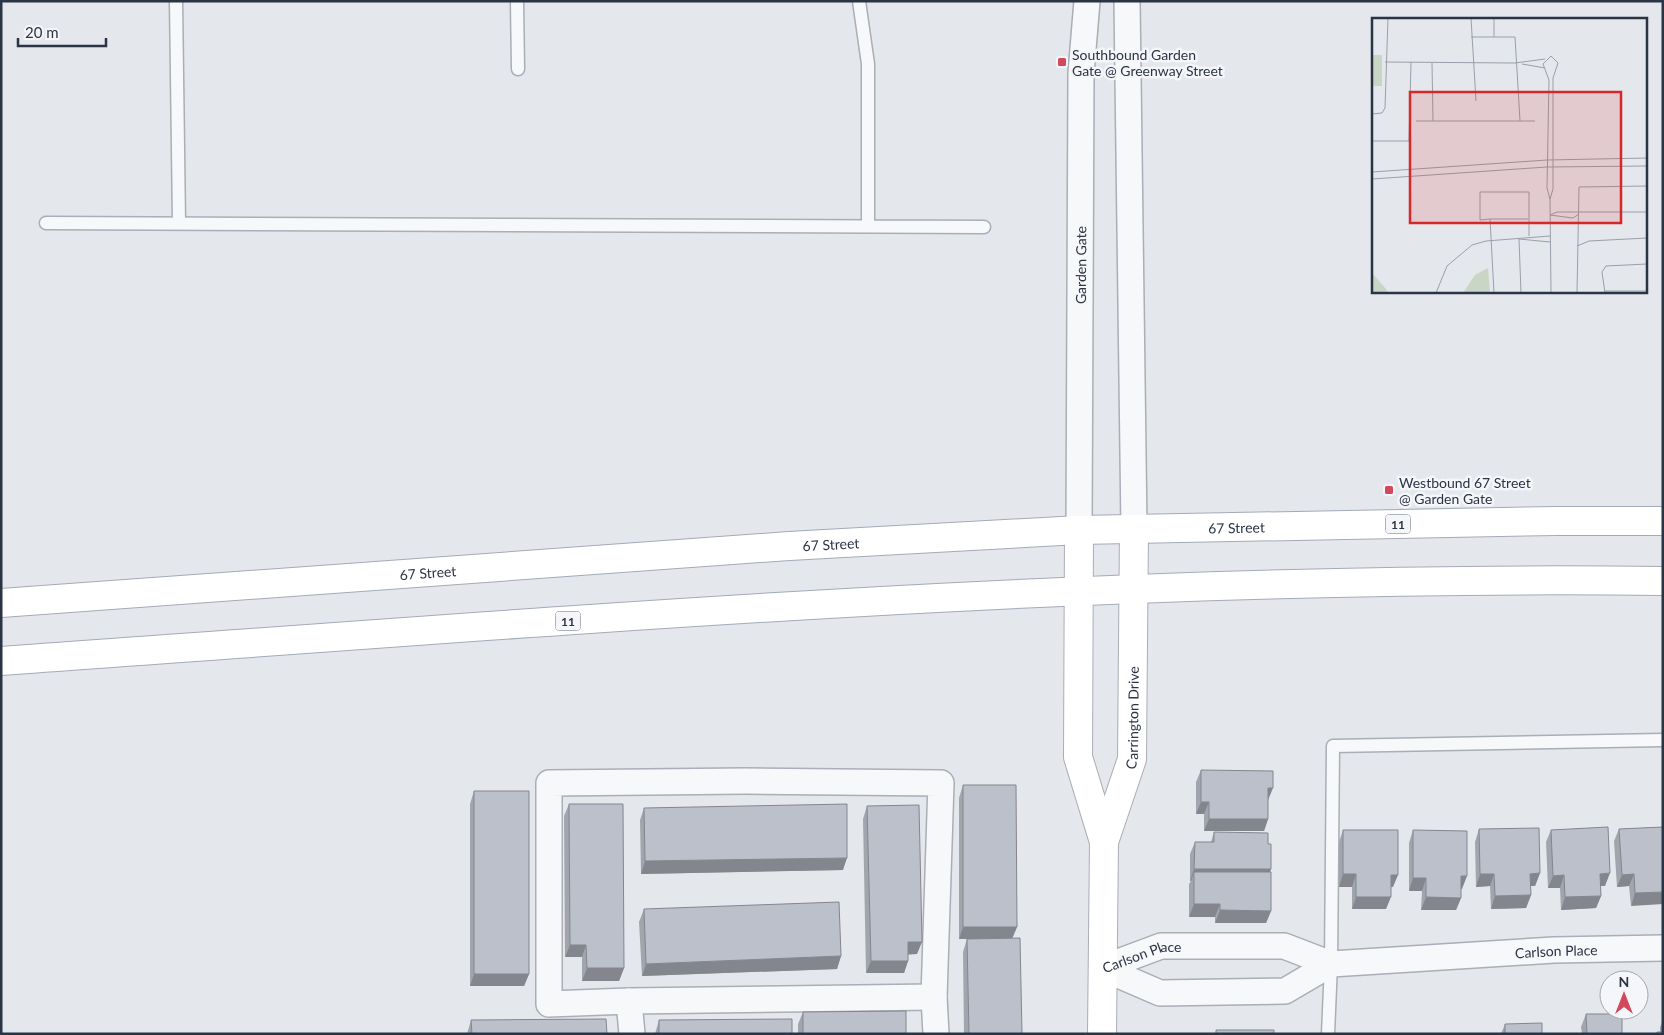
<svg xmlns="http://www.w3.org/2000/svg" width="1664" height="1035" font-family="Lato,sans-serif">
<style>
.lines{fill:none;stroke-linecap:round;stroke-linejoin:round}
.lane-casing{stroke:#a9aeb7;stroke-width:15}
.street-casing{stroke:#a9aeb7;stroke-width:28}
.secondary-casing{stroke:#a9aeb7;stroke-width:30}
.primary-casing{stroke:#a3abb8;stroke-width:30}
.lane{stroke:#f7f8fa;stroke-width:12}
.street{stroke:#f7f8fa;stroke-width:25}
.secondary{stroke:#fff;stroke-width:28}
.primary{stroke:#fff;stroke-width:28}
.wall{fill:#a1a5ae}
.shaded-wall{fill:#83868d}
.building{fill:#bbc0ca;stroke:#83868d}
.poi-dot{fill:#d1495b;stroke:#f4f6f9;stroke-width:2}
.labels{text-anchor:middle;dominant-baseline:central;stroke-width:5;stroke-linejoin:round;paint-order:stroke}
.shield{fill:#f4f6f9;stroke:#676e7b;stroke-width:1}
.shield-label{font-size:12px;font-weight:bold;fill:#2b3445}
.poi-label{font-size:14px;fill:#2b3445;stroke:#f4f6f9;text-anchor:start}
.street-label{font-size:14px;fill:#2b3445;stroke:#f4f6f9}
.inset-road{fill:none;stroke:#9a9fa9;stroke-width:1}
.view{fill:#d62828;fill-opacity:0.15;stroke:#d62828;stroke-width:2.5}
.inset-edge{fill:none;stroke:#2b3445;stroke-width:2.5}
</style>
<rect width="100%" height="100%" fill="#e4e7ec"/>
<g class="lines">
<defs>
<path id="lane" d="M 176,1 L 179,223
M 517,1 L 518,69
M 859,1 L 868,64 L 868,225
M 46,223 L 984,227
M 1328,1034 L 1331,964 L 1333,746 L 1663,740"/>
<g id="street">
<path d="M 1127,1 L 1134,529"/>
<path id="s1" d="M 1079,530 L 1081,73 L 1087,1"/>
<path id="s2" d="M 1102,968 L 1161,946 L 1284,946 L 1331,964 L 1554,950 L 1663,948"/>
<path d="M 1102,968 L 1160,993 L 1285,991 L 1331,964"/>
<path d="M 629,1001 L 934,997"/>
<path d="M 632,1034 L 629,1001 L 549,1004 L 549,783 L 746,781 L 941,783 L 934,997 L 936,1034"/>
</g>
<g id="secondary">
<path d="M 1079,530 L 1078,757 L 1104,842 L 1102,1034"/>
<path id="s3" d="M 1104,842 L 1132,759 L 1134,529"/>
</g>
<g id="primary">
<path id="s4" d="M 1,603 L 789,546 L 1079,530 L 1557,521 L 1663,521"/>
<path d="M 1,661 C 554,622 1108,574 1663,581"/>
</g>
</defs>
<!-- lane casing -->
<use href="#lane" class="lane-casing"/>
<!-- street casing -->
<use href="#street" class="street-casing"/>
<!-- secondary casing -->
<use href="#secondary" class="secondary-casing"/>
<!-- primary casing -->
<use href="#primary" class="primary-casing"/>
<!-- lane -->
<use href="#lane" class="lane"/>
<!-- street -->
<use href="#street" class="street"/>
<!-- secondary -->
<use href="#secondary" class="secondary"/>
<!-- primary -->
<use href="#primary" class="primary"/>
</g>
<!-- wall -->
<path class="wall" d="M 1201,770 L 1268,800 L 1268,819 L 1264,831 L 1204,831 L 1204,814 L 1196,814 L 1196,782 Z
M 963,785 L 1017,927 L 1012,938 L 1022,1034 L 964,1034 L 963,952 L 967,939 L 975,939 L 959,939 L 959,798 Z
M 474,791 L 529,974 L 524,986 L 470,986 L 470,804 Z
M 569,804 L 624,968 L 619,981 L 582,981 L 582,957 L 565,957 L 564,816 Z
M 867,806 L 917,954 L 908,954 L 908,961 L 904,973 L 866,973 L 863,819 Z
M 644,808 L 843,870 L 641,874 L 640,820 Z
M 1663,827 L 1631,906 L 1629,886 L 1617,887 L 1614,841 L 1619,829 Z
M 1479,829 L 1540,873 L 1535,886 L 1530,886 L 1531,895 L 1526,908 L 1491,909 L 1490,886 L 1476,887 L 1475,842 Z
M 1343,830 L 1393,887 L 1391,887 L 1386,909 L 1352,909 L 1352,887 L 1339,887 L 1339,842 Z
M 1413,830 L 1462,889 L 1461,889 L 1461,898 L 1456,910 L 1421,910 L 1422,891 L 1409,891 L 1409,843 Z
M 1551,830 L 1605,886 L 1600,886 L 1601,896 L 1596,908 L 1561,910 L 1560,888 L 1548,888 L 1546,842 Z
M 1214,832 L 1268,844 L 1271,869 L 1270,872 L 1271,911 L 1266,923 L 1215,923 L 1215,917 L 1189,917 L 1189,884 L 1191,881 L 1190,881 L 1190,854 L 1195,842 L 1211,842 Z
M 644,909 L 841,956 L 837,969 L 642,976 L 639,922 Z
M 803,1012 L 906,1034 L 798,1034 L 798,1024 Z
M 1586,1014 L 1622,1034 L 1582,1034 L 1581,1027 Z
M 471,1020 L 607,1034 L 467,1034 Z
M 659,1020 L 792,1034 L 655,1034 Z
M 1663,1020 L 1663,1034 L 1656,1034 L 1657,1032 L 1660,1032 L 1660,1027 Z
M 1505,1024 L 1542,1034 L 1501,1034 Z"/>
<!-- shaded-wall -->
<path class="shaded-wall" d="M 1268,788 L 1273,788 L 1268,800 Z
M 1201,802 L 1209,802 L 1204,814 L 1196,814 Z
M 1209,819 L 1268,819 L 1264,831 L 1204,831 Z
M 847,858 L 843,870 L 641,874 L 645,861 Z
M 1194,869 L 1271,869 L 1267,882 L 1194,872 L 1191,881 L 1190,881 Z
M 1540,873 L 1535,886 L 1525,886 L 1530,874 Z
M 1610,873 L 1605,886 L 1595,886 L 1600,874 Z
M 1343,874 L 1356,874 L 1352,887 L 1339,887 Z
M 1480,874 L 1494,874 L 1490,886 L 1476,887 Z
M 1634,874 L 1629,886 L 1617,887 L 1622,875 Z
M 1391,875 L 1398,875 L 1393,887 L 1387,887 Z
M 1564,875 L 1560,888 L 1548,888 L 1553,876 Z
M 1461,876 L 1467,876 L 1462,889 L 1456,889 Z
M 1413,878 L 1426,878 L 1422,891 L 1409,891 Z
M 1663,892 L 1663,904 L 1631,906 L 1635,893 Z
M 1531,895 L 1526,908 L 1491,909 L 1495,896 Z
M 1601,896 L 1596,908 L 1561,910 L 1565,897 Z
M 1356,897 L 1391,897 L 1386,909 L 1352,909 Z
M 1426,897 L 1461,898 L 1456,910 L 1421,910 Z
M 1194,904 L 1220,904 L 1215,917 L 1189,917 Z
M 1220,910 L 1271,911 L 1266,923 L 1215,923 Z
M 963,927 L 1017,927 L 1012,939 L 959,939 Z
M 908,942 L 922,942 L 917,954 L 903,955 Z
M 570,945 L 586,945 L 582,957 L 565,957 Z
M 841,956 L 837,969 L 642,976 L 646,964 Z
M 871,961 L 908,961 L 904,973 L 866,973 Z
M 587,968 L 624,968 L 619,981 L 582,981 Z
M 474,974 L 529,974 L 524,986 L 470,986 Z"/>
<!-- building -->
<path class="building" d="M 1201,770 L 1273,771 L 1273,788 L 1268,788 L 1268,819 L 1209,819 L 1209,802 L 1201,802 Z
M 963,785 L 1016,785 L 1017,927 L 963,927 Z
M 474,791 L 529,791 L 529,974 L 474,974 Z
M 569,804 L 623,804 L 624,968 L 587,968 L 586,945 L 570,945 Z
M 847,804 L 847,858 L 645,861 L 644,808 Z
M 919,805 L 922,942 L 908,942 L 908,961 L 871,961 L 867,806 Z
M 1608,827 L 1610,873 L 1600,874 L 1601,896 L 1565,897 L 1564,875 L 1553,876 L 1551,830 Z
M 1663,827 L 1663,892 L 1635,893 L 1634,874 L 1622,875 L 1619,829 Z
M 1539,828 L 1540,873 L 1530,874 L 1531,895 L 1495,896 L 1494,874 L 1480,874 L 1479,829 Z
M 1343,830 L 1398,830 L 1398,875 L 1391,875 L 1391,897 L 1356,897 L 1356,874 L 1343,874 Z
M 1413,830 L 1467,831 L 1467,876 L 1461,876 L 1461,898 L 1426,897 L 1426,878 L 1413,878 Z
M 1214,832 L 1268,833 L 1268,844 L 1271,844 L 1271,869 L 1194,869 L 1195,842 L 1214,842 Z
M 1194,872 L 1271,872 L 1271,911 L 1220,910 L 1220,904 L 1194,904 Z
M 839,902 L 841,956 L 646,964 L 644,909 Z
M 1020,938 L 1022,1034 L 969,1034 L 967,939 Z
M 906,1011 L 906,1034 L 803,1034 L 803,1012 Z
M 1586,1014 L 1622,1014 L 1622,1034 L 1587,1034 Z
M 606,1019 L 607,1034 L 472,1034 L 471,1020 Z
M 792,1019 L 792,1034 L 659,1034 L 659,1020 Z
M 1542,1023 L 1542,1034 L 1505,1034 L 1505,1024 Z
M 1216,1030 L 1274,1030 L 1274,1034 L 1216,1034 Z
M 1657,1032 L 1663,1032 L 1663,1034 L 1657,1034 Z"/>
<!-- markers -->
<g class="poi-dot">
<rect x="1057" y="57" width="10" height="10" rx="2.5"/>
<rect x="1384" y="485" width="10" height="10" rx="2.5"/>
</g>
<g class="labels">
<!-- shield labels -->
<g class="shield">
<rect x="1385.5" y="514.5" width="25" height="19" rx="4"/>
<rect x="555.5" y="611.5" width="25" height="19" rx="4"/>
</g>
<g class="shield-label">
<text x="1398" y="524">11</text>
<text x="568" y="621">11</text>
</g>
<!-- poi labels -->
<g class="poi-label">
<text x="1072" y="54">Southbound Garden<tspan x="1072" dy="16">Gate @ Greenway Street</tspan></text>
<text x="1399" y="482">Westbound 67 Street<tspan x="1399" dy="16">@ Garden Gate</tspan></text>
</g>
<!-- street labels -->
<g class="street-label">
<text stroke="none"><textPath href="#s1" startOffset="265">Garden Gate</textPath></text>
<text stroke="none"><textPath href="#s4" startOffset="1238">67 Street</textPath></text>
<text stroke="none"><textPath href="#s4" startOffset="832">67 Street</textPath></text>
<text stroke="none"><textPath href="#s4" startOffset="428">67 Street</textPath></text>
<text stroke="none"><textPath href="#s3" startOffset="129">Carrington Drive</textPath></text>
<text stroke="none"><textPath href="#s2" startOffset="462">Carlson Place</textPath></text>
<text stroke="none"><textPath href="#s2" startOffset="42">Carlson Place</textPath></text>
</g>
</g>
<!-- overview -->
<g transform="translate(1372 18)">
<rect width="275" height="275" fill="#e4e7ec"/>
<path d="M 0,37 L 10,37 L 10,68 L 0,68 ZM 116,250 L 118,275 L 91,275 L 103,257 ZM 0,255 L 14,271 L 16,275 L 0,275 Z" fill="#c9d6c5"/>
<path class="inset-road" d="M 99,0 L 104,83M 122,0 L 122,19M 99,19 L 143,19 L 148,103M 13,44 L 143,45 L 173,41M 60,45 L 61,103M 150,46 L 173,50M 0,96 L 10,95 L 13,90 L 16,0M 44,103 L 163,103M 0,123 L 37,123 L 39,44M 0,154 L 175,142 L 275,140M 0,161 L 175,149 L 275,148M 178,181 L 181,171 L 181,60 L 186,45 L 179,38 L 171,46 L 177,62 L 175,170 L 178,181 L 179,275M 178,197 L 185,194 L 275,194M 178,197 L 201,200 L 207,196M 118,201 L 156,201M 147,221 L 149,275M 147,221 L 178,224M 205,228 L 217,223 L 275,220M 233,273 L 275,273M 64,275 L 75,248 L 100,227 L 114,223 L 178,218M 122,275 L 118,201 L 108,202 L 108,174 L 157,174 L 157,218M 205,275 L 207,169 L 275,168M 233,275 L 230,254 L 234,248 L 275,246"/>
<path class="view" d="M 38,74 L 249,74 L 249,205 L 38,205 Z"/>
<rect width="275" height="275" class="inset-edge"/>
</g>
<!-- border -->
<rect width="1664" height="1035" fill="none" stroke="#2b3445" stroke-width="5"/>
<!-- north arrow -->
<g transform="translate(1624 995)"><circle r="24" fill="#f4f6f9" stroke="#a4a8b1"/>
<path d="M0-4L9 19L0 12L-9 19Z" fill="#d1495b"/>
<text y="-8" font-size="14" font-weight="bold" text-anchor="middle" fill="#2b3445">N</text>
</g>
<!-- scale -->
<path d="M18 38v8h88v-8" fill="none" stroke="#2b3445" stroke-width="2.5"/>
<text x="25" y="38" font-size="15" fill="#2b3445" stroke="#f4f6f9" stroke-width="4" paint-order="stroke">20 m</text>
</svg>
